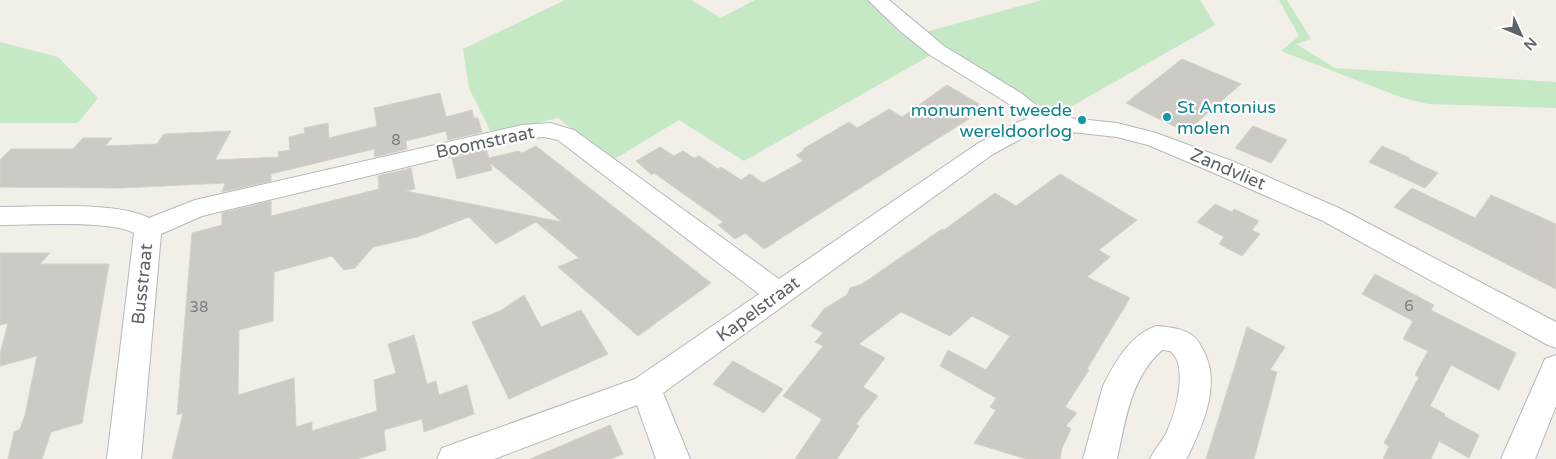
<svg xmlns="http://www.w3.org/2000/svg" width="1556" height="459" font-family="'Varela Round',sans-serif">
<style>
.green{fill:#c5e8c5}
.building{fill:#cccac5;stroke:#d6d1c6}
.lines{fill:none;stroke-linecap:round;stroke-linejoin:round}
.street-casing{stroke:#b5b8bc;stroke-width:2}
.street{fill:#fff;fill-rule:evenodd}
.culture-dot{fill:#0f9aa8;stroke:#fff;stroke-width:2}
.labels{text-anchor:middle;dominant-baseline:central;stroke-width:4.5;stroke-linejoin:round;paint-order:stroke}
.number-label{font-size:15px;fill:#7a7d7f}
.culture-label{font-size:18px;fill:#0d838f;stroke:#fff;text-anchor:start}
.street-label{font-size:18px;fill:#5f6368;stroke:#fff}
</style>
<rect width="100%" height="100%" fill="#f1efe8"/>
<!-- green -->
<path class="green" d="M 565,0 L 691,0 L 721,18 L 755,0 L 868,0 L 892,22 L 933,54 L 744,161 L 679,120 L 613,160 L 558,118 L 492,134 L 469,88 L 463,49 Z
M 1042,0 L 1200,0 L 1215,25 L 1065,110 L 1041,106 L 996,82 L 926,32 Z
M 1279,0 L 1287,0 L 1311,39 L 1296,44 L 1335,68 L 1556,82 L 1556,108 L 1428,104 L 1403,98 L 1281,51 L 1299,36 Z
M 0,42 L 58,57 L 98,98 L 78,123 L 0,123 Z"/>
<!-- building -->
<path class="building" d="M 1182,59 L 1241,84 L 1186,132 L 1126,103 Z
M 947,85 L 986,108 L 764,249 L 745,233 L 735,239 L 718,225 L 723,222 L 654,173 L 652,175 L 636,161 L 660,147 L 674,156 L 683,151 L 694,158 L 699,156 L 718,169 L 721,167 L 741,180 L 750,174 L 763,183 L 803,161 L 796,155 L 805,150 L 803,149 L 849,122 L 857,128 L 889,109 L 902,117 Z
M 440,93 L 446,117 L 472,110 L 474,118 L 478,118 L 482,132 L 448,140 L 446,131 L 406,141 L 407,149 L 375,157 L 374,149 L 271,174 L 271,181 L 222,192 L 225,183 L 121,188 L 0,187 L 0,160 L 11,149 L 73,149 L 83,138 L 112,138 L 105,146 L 157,144 L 164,134 L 231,131 L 215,160 L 279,157 L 278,152 L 290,150 L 289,137 L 305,133 L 304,128 L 328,123 L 329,138 L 377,126 L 374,108 Z
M 1253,126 L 1287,140 L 1271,163 L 1235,148 Z
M 536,146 L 711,283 L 638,336 L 558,267 L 579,258 L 536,222 L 496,244 L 469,217 L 417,237 L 373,247 L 355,268 L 344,270 L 332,256 L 274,272 L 273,321 L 239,330 L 238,395 L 294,378 L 296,427 L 312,422 L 312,431 L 377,411 L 374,380 L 396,373 L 388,344 L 414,335 L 427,384 L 436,381 L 439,395 L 467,385 L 474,414 L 424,432 L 422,419 L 384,430 L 386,450 L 358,459 L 172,459 L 183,413 L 177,415 L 192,233 L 222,225 L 222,213 L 271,201 L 271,216 L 379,189 L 378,176 L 411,168 L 415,189 L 406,191 L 562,222 L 490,163 L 492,170 L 457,179 L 452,158 L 486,149 L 489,158 L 519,151 L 522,153 Z
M 1382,146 L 1410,158 L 1408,159 L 1438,173 L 1425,188 L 1369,162 Z
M 1060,174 L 1137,220 L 1099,250 L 1110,257 L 1087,277 L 1130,298 L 1087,369 L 1089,370 L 1065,407 L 1077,413 L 1066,426 L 1071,429 L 1062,448 L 1060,459 L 1026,459 L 974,443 L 996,410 L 990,407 L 996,398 L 940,366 L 948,350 L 986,370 L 1010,336 L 972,316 L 950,336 L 901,312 L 859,344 L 885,358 L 863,387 L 878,396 L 856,424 L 859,426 L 837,459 L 795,459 L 822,419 L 783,396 L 823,346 L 815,342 L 823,333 L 811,326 L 824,309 L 847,295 L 850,288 L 862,284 L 942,229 L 944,230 L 995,193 L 1016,206 Z
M 1412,188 L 1475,218 L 1491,195 L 1556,224 L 1556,289 L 1394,207 Z
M 1215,204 L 1232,212 L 1234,209 L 1259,221 L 1252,230 L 1260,234 L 1242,256 L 1219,244 L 1224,237 L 1197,222 Z
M 0,253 L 50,253 L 40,264 L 109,264 L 82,423 L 51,432 L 42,459 L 8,459 L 14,432 L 20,429 L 25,415 L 37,356 L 0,366 L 0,354 L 8,323 L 0,325 Z
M 1375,274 L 1434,305 L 1431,310 L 1516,353 L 1499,390 L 1451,365 L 1430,406 L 1445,414 L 1444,416 L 1479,435 L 1469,458 L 1439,441 L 1431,459 L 1383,459 L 1389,446 L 1384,443 L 1419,377 L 1415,375 L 1428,351 L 1403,339 L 1413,321 L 1362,294 Z
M 524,295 L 541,327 L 581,310 L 608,354 L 509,399 L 472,322 L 500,311 Z
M 1247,327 L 1285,347 L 1270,370 L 1277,372 L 1254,459 L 1206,459 Z
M 733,361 L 783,389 L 764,413 L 713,384 Z
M 610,425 L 623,454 L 610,459 L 530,459 Z"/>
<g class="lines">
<defs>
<path id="street" d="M 868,0 L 889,0 L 944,46 L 1021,93 L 1050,116 L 1117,123 L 1156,133 L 1232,161 L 1341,209 L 1556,322 L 1556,348 L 1546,344 L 1323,221 L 1214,173 L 1148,145 L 1117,137 L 1044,129 L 1034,132 L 993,154 L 663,393 L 690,459 L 656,459 L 637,405 L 494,459 L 437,459 L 442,448 L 635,379 L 759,294 L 558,140 L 544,137 L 522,139 L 202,216 L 161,234 L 141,459 L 107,459 L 134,233 C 111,220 31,225 0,225 L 0,207 C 38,207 117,201 149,218 L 195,200 L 522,125 L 550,123 L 574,130 L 779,279 L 977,144 L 1018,122 L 1027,119 L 1006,102 L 930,55 L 900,31 Z
M 1156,326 C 1168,327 1183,328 1193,336 C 1198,339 1201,346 1204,352 C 1221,384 1203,425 1188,456 L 1186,459 L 1150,459 C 1155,448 1164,440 1168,429 C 1176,411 1189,365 1170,351 L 1162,350 C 1130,379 1126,419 1117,459 L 1083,459 L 1103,386 C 1115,362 1130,335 1156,326 Z
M 1556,355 L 1556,406 L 1535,459 L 1501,459 L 1545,359 Z"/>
</defs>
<!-- street casing -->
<use href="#street" class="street-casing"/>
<!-- street -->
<use href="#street" class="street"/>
</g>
<!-- markers -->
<g class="culture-dot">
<circle cx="1167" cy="117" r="5"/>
<circle cx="1082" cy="120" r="5"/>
</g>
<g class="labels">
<!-- number labels -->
<g class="number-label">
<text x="396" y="140">8</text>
<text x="1409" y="306">6</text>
<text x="199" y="307">38</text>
</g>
<!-- culture labels -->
<g class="culture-label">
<text x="1177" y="107">St Antonius<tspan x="1177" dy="21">molen</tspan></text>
<text x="1072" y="110" text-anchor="end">monument tweede<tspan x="1072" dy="21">wereldoorlog</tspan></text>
</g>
<!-- street labels -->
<g class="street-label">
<text transform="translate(485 142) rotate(-12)">Boomstraat</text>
<text transform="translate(1228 169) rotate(23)">Zandvliet</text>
<text transform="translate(142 284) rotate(-84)">Busstraat</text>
<text transform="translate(758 309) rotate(-36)">Kapelstraat</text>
</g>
</g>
<!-- north arrow -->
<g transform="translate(1521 35) rotate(134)" stroke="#ffffff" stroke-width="4" paint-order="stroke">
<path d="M0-4L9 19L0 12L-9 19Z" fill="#5f6368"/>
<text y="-8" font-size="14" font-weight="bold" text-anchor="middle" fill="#5f6368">N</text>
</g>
</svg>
